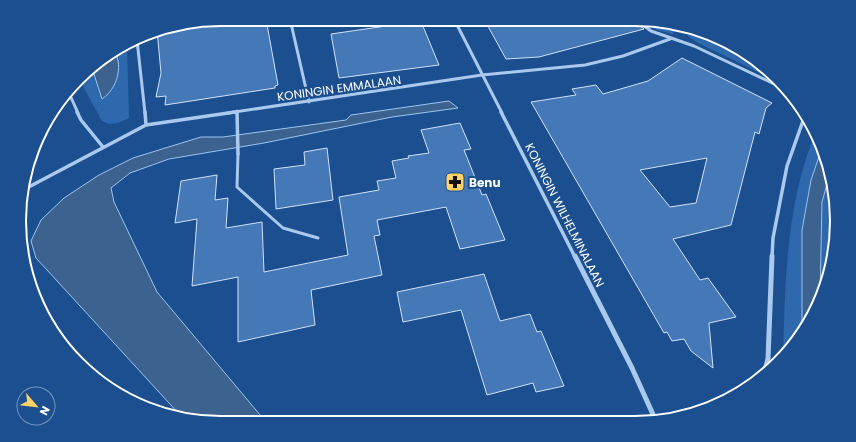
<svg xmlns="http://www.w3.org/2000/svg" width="856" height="442" font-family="Poppins,sans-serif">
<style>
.green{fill:#2e69ad}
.water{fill:#3c6290;stroke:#9cc4f0}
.building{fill:#4478b7;stroke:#cfe3fa;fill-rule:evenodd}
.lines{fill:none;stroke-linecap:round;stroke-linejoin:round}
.lane{stroke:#a9c9ee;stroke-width:3}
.street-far2{stroke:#a9c9ee;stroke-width:3}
.street-far1{stroke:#a9c9ee;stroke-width:3.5}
.street{stroke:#a9c9ee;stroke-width:5}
.labels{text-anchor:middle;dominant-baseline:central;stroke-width:4;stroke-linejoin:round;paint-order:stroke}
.street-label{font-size:12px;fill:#fff;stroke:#1b4f8f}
.poi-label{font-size:12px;font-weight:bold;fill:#fff;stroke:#1b4f8f;text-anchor:start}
.rim{fill:none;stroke:#fff;stroke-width:2}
</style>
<rect width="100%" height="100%" fill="#1b4f8f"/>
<!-- green -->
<path class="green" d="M 642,19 L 648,19 L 680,28 L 672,34 L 654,29 Z
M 692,31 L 724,40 L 779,82 L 698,43 L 688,36 Z
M 127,45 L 129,118 L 118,123 L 109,124 L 102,121 L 80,81 L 92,68 L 102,99 L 119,58 L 115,52 Z
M 814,136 L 822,148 L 811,180 L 802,332 L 783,358 C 785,283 786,206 814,136 Z
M 829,177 L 837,234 L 820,297 L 822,202 Z"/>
<!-- water -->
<path class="water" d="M 115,52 C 123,67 117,89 102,99 L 92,68 L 98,61 Z
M 449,101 L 458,108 L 392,117 L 264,143 L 169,159 L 130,173 L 111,188 L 114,202 L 157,292 L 266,422 L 208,423 L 180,415 L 36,258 L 31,241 L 41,220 L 64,198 L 99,175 L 133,158 L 201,137 L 223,137 L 346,120 L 351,115 Z
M 822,148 L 826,156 L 829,177 L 822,202 L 820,297 L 816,310 L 802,332 L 802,230 L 811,180 Z"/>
<!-- building -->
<path class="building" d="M 238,19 L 266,19 L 278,85 L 275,86 L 275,88 L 165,105 L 166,96 L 156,97 L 161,73 L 157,30 L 179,26 L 179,30 Z
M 398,19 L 420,19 L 439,65 L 339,78 L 331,34 L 400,24 Z
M 484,19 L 632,19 L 644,29 L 539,57 L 506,59 Z
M 682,58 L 772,103 L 766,108 L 759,134 L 755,132 L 731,225 L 673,239 L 700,280 L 708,278 L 736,317 L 709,323 L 713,368 L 691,351 L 684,339 L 672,341 L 667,332 L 664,333 L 531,102 L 576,95 L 572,89 L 596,85 L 603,94 L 648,81 ZM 707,158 L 696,203 L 670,207 L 640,170 Z
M 460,123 L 471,149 L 464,150 L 482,195 L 486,194 L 505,240 L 460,249 L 446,207 L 377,220 L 380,235 L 374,236 L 382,275 L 311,290 L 315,325 L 238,342 L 238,277 L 192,286 L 197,219 L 175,223 L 181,181 L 217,175 L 215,200 L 228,198 L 226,228 L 262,222 L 264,272 L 348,255 L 339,197 L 379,190 L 377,181 L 396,178 L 392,161 L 409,158 L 408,156 L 429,153 L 421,130 Z
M 327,148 L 333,200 L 276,209 L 274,169 L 305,165 L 304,152 Z
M 484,274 L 500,321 L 530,314 L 537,332 L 541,331 L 564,386 L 536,392 L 533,383 L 487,395 L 461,310 L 403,322 L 397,292 Z"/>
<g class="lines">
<!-- lane -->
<path class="lane" d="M 238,154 L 237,187 L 283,228 L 318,238"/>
<!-- street-far2 -->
<path class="street-far2" d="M 290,19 L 309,102
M 454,19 L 502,113
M 635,19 L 651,31 L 694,46 L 789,91
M 137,40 L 145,113
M 69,93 L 78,113
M 237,111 L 237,113
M 228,113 L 482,75 L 585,65 L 623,56 L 670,39"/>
<!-- street-far1 -->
<path class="street-far1" d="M 77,112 L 81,120 L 103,147
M 145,112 L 146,125
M 237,112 L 238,154
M 501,112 L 575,257
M 23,190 L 146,125 L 235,112
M 772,257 L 773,238 L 787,166 L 804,118"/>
<!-- street -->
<path class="street" d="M 575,256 L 632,368 L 656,421
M 763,377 L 768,359 L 772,256"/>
</g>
<!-- icons -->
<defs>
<symbol id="pharmacy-square" viewBox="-11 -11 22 22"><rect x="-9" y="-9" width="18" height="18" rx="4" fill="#ffd166" stroke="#1b4f8f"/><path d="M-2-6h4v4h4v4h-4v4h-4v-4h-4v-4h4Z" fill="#111"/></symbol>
</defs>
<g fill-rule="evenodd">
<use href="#pharmacy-square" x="444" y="171" width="22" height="22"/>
</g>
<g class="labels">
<!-- street labels -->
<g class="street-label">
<text transform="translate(339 88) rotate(-8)">KONINGIN EMMALAAN</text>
<text transform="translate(565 215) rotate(63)">KONINGIN WILHELMINALAAN</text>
</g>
<!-- poi labels -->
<g class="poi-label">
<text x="469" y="182">Benu</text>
</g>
</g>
<!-- crop -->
<path d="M0 0H856V442H0ZM221 26H635A195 195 0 0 1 830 221V221A195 195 0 0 1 635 416H221A195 195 0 0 1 26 221V221A195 195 0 0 1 221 26Z" fill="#1b4f8f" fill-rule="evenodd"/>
<path class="rim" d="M221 26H635A195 195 0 0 1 830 221V221A195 195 0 0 1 635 416H221A195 195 0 0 1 26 221V221A195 195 0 0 1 221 26Z"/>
<!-- north arrow -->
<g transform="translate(36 406) rotate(118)"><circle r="19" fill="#1b4f8f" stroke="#7695bc"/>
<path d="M0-3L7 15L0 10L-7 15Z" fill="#ffd166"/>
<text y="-6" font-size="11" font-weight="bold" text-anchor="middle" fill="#ffffff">N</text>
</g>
</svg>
